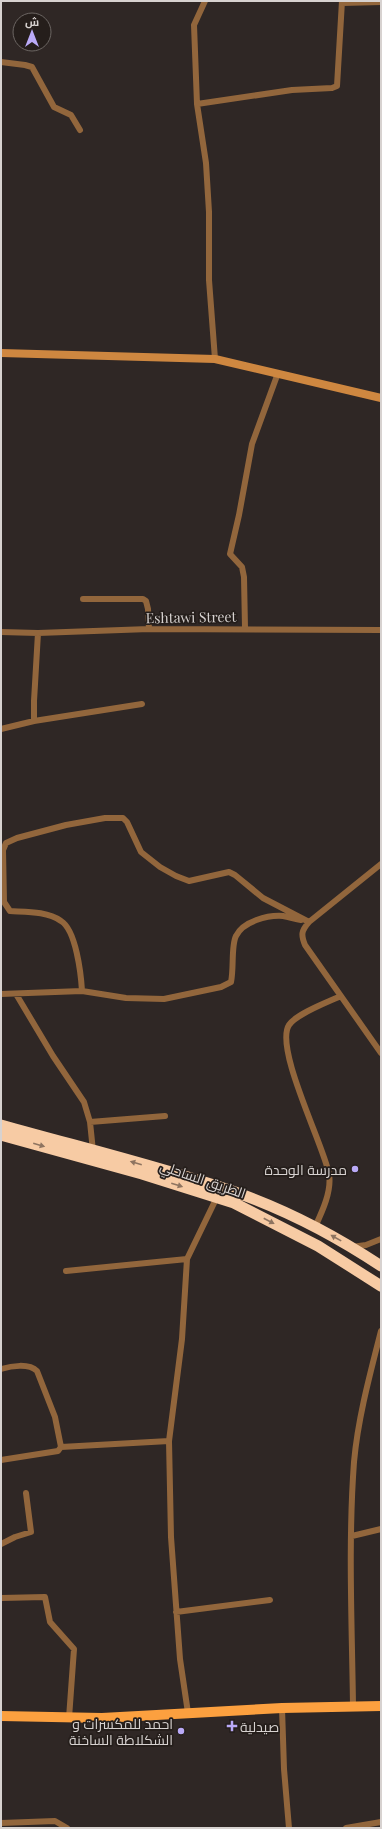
<svg xmlns="http://www.w3.org/2000/svg" width="382" height="1829" font-family="'Playfair Display',Cairo,serif">
<style>
.lines{fill:none;stroke-linecap:round;stroke-linejoin:round}
.street{stroke:#92663c;stroke-width:6}
.secondary{stroke:#ce8740;stroke-width:8}
.primary{stroke:#fca03f;stroke-width:10}
.highway{stroke:#f7cba4;stroke-width:11}
.oneway{fill:#8e7460}
.poi-dot{fill:#baaaf7;stroke:#251e1b;stroke-width:1.5}
.labels{text-anchor:middle;dominant-baseline:central;stroke-width:3.5;stroke-linejoin:round;paint-order:stroke}
.street-label{font-size:14px;fill:#d7d2d0;stroke:#251e1b}
.poi-label{font-size:14px;fill:#d7d2d0;stroke:#251e1b;text-anchor:end}
</style>
<rect width="100%" height="100%" fill="#2f2725"/>
<g class="lines">
<!-- street -->
<path class="street" d="M 342,3 L 381,2
M 1,62 L 25,65 L 32,67 L 54,107 L 71,115 L 80,130
M 197,104 L 194,25 L 205,1
M 215,359 L 209,280 L 209,212 L 206,163 L 197,104 L 292,90 L 332,88 L 337,86 L 342,1
M 83,599 L 143,599 L 146,601 L 148,609 L 149,629
M 245,628 L 244,577 L 242,567 L 230,554 L 239,515 L 252,444 L 278,373
M 1,632 L 38,633 L 149,629 L 381,630
M 38,633 L 34,701 L 34,721 L 142,704
M 1,729 L 34,721
M 381,864 L 309,922 C 301,931 301,935 305,945 L 381,1053
M 82,991 C 81,974 76,930 61,921 C 47,911 26,912 10,911 L 4,902 L 3,850 L 6,843 L 17,838 L 66,825 L 105,818 L 123,818 L 127,822 L 141,852 L 160,867 L 176,876 L 189,881 L 229,872 L 235,875 L 263,898 L 309,922
M 1,994 L 82,991 L 126,998 L 164,999 L 221,987 L 231,982 C 234,969 231,945 236,936 C 243,921 268,915 283,916 C 289,917 295,919 301,920
M 16,994 L 53,1056 L 84,1102 L 90,1122 L 93,1151
M 90,1122 L 165,1116
M 315,1227 C 322,1212 332,1191 329,1174 C 324,1146 274,1048 289,1025 C 296,1014 328,1002 341,996
M 352,1247 L 366,1245 L 381,1239
M 66,1271 L 187,1259
M 1,1369 C 11,1366 29,1363 37,1371 L 55,1417 L 61,1447
M 1,1460 L 58,1451 L 61,1447 L 169,1441
M 352,1536 L 381,1529
M 1,1544 L 15,1537 L 31,1532 L 26,1493
M 1,1598 L 45,1597 L 50,1622 L 74,1649 L 69,1718
M 176,1612 L 270,1600
M 353,1706 C 352,1625 348,1543 354,1462 C 358,1418 370,1374 381,1331
M 282,1708 L 284,1769 L 289,1828
M 188,1713 L 180,1659 L 171,1537 L 169,1441 L 182,1339 L 187,1259 L 217,1197
M 1,1823 L 55,1821 L 67,1828
M 346,1828 L 381,1822"/>
<!-- secondary -->
<path class="secondary" d="M 1,353 L 215,359 L 381,398"/>
<!-- primary -->
<path class="primary" d="M 1,1716 L 102,1718 L 282,1708 L 381,1706"/>
<!-- highway -->
<path class="highway" d="M 1,1125 C 79,1147 158,1166 235,1192 C 286,1210 336,1236 381,1266
M 1,1135 L 142,1174 L 234,1203 L 318,1246 L 381,1286"/>
</g>
<!-- one-way arrows -->
<defs><path id="oneway-solid" d="M-6-.8H1V-3.2L6.5 0L1 3.2V.8H-6Z"/></defs>
<g class="oneway">
<use href="#oneway-solid" transform="translate(39 1145) rotate(16)"/>
<use href="#oneway-solid" transform="translate(136 1163) rotate(-164)"/>
<use href="#oneway-solid" transform="translate(177 1185) rotate(17)"/>
<use href="#oneway-solid" transform="translate(269 1221) rotate(28)"/>
<use href="#oneway-solid" transform="translate(336 1238) rotate(-151)"/>
</g>
<!-- markers -->
<g class="poi-dot">
<circle cx="355" cy="1169" r="4"/>
<path d="M230 1720h4v4h4v4h-4v4h-4v-4h-4v-4h4z"/>
<circle cx="181" cy="1731" r="4"/>
</g>
<g class="labels">
<!-- street labels -->
<g class="street-label">
<text transform="translate(191 617) rotate(-1)">Eshtawi Street</text>
<text transform="translate(203 1179) rotate(19)">الطريق الساحلي</text>
</g>
<!-- poi labels -->
<g class="poi-label">
<text x="347" y="1169">مدرسة الوحدة</text>
<text x="173" y="1723">احمد للمكسرات و<tspan x="173" dy="16">الشكلاطة الساخنة</tspan></text>
<text x="240" y="1726" text-anchor="start">صيدلية</text>
</g>
</g>
<!-- border -->
<rect width="382" height="1829" fill="none" stroke="#d7d2d0" stroke-width="4"/>
<!-- north arrow -->
<g transform="translate(32 32)"><circle r="19" fill="#251e1b" stroke="#6c6663"/>
<path d="M0-3L7 15L0 10L-7 15Z" fill="#baaaf7"/>
<text y="-6" font-size="11" font-weight="bold" text-anchor="middle" fill="#d7d2d0">ش</text>
</g>
</svg>
